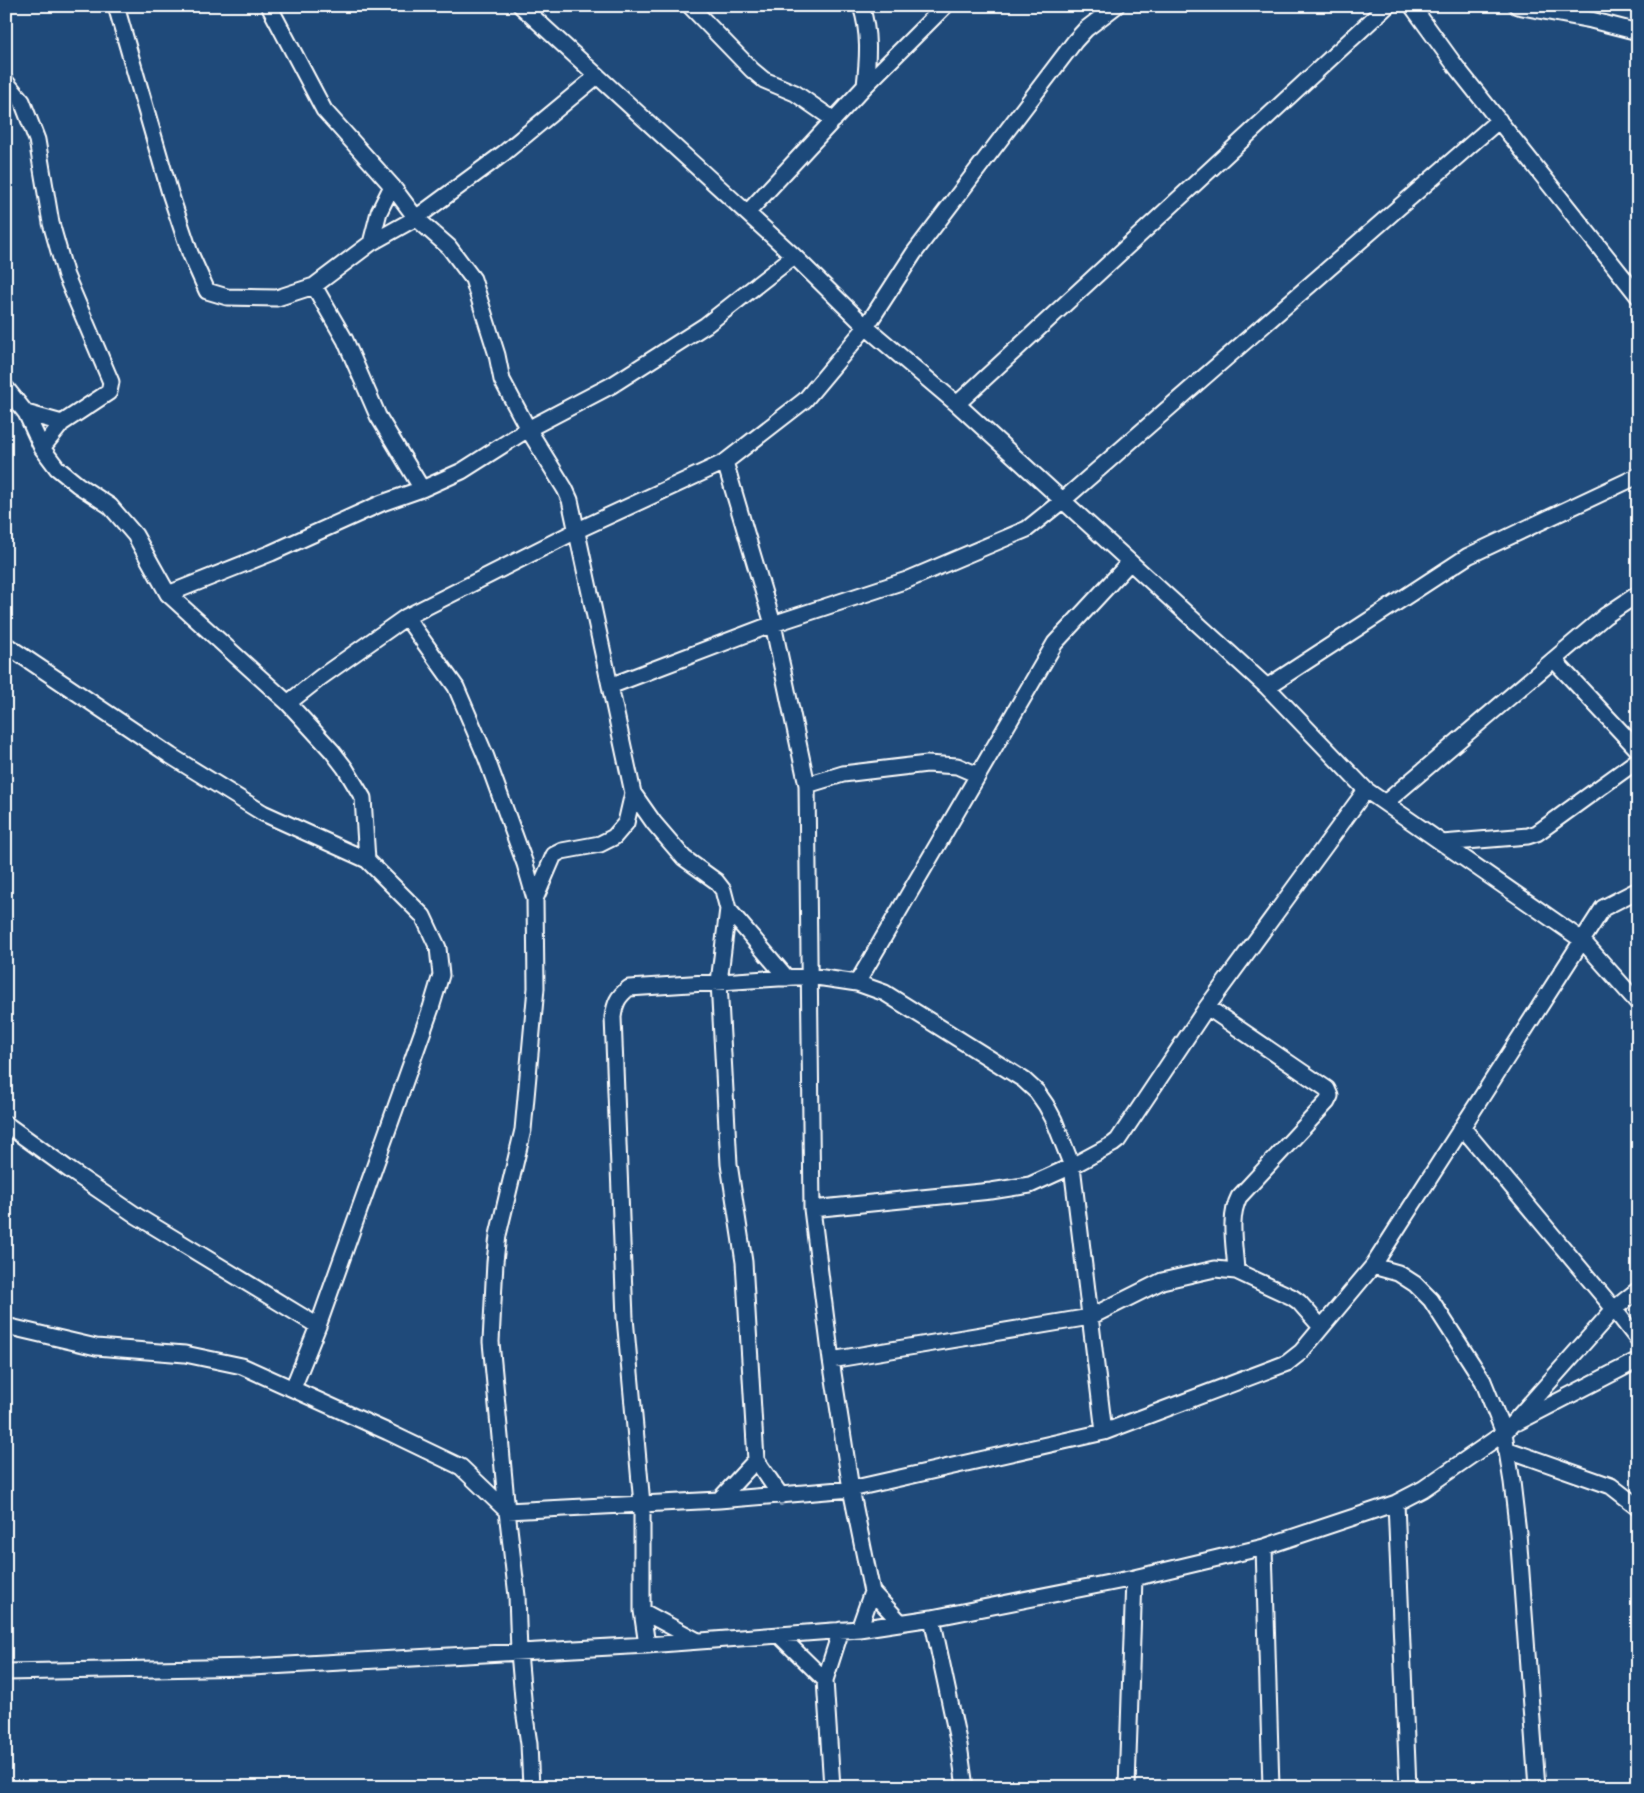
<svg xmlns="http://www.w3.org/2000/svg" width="1644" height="1793" font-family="'Indie Flower',sans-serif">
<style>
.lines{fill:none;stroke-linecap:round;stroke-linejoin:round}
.minor-casing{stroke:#fff;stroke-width:19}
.minor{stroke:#1f4a7a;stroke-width:15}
</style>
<rect width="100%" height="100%" fill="#1f4a7a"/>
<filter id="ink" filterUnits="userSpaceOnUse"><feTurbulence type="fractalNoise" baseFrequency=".02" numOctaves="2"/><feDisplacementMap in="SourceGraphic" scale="10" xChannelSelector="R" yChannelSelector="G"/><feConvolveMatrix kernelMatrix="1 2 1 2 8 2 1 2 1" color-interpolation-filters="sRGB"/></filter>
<g filter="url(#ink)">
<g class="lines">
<defs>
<path id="minor" d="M 116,6 L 170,193 L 190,253 L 207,291 L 227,297 L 277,298 L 314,286 L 371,243 L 416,218 L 504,153 L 597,76
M 269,6 L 324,110 L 392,186 L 416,218 L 449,247 L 473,279 L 497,355 L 502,380 L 528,429 L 565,489 L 570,500 L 633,793 L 654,823 L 684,858 L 716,881 L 723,890 L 728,909 L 719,982 L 729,1164 L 744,1262 L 756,1460 L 781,1496
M 521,6 L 794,256 L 866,327 L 957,404 L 1267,687 L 1366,790 L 1582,940 L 1638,1003
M 690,6 L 752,70 L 764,80 L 795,93 L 834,120
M 861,6 C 870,33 868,58 865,86
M 1412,6 L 1457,68 L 1638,296
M 1517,6 L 1591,20 L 1638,32
M 6,82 L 22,101 L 37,140 L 51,223 L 66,276 L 111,382 L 109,392 L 62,423 L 42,448
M 747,213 L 865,86 L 945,6
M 371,243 L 379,212 L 392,186
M 6,388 L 26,413 L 42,448 L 57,468 L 78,485 L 110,506 L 135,535 L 168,594 L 288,703 L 332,751 L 345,768 L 363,798 L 367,860
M 957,404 L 1387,6
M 26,413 L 62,423
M 725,462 L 773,624 L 807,785 L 812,1209 L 831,1360 L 851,1489 L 872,1592 L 901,1623
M 422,489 L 462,471 L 528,429 L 612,385 L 706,325 L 794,256
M 168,594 L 271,553 L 382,503 L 422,489 L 378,416 L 345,340 L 314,286
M 406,617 L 456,687 L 486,757 L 525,864 L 535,899 L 536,988 L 523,1130 L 498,1235 L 495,1262 L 491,1342 L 507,1511 L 719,1500 L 851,1489 L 1104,1432 L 1287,1363 L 1301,1352 L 1373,1266 L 1603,908 L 1638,890
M 6,645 L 171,756 L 263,813 L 367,860 L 423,916 L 438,948 L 441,975 L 431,1008 L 318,1326 L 293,1388
M 1554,660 L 1638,750
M 610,686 L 773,624 L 907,580 L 1027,529 L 1062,501 L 1499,120
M 1267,687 L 1468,556 L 1638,476
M 288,703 L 321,677 L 406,617 L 578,530 L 725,462 L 805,400 L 866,327 L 914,253 L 1075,41 L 1086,29 L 1116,6
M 807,785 L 843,774 L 927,764 L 957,766 L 978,775
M 1385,803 L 1605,616 L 1638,594
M 1442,843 L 1528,836 L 1537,833 L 1638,760
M 535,899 L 554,855 L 562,851 L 600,844 L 614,837 L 626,823 L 633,793
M 728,909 L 787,978
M 857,983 L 1055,643 L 1130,562
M 1207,1007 L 1327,1089 L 1330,1096 L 1327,1102 L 1239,1197 C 1228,1218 1235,1248 1236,1271
M 6,1124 L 71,1171 L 137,1216 L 318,1326
M 1462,1127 L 1614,1309 L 1638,1340
M 812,1209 L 991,1191 L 1030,1185 L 1072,1166 L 1113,1144 L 1118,1140 L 1207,1007 L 1366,790
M 1373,1266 L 1398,1273 L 1415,1284 L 1431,1300 L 1483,1381 L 1504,1433 L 1512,1482 L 1518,1533 L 1537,1787
M 6,1326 L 96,1347 L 185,1354 L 242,1366 L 388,1432 L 461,1467 L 507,1511 L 517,1596 L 519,1652 L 524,1710 L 529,1744 L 531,1787
M 831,1360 L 1090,1317 L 1162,1281 L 1215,1269 L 1236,1271 L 1292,1297 L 1299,1302 L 1321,1327
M 1518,1422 L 1638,1360
M 1506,1449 L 1611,1486 L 1638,1507
M 719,1500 L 756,1460
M 1396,1503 L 1408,1787
M 1264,1547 L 1271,1787
M 642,1611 L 698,1641
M 932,1618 L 959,1745 L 965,1787
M 859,1629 L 872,1592
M 779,1635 L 825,1680
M 647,1645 L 642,1611 L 642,1504 L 625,1318 L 613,1017 C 615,1004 617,997 629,988 L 810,976 L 857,983 L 885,993 L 1024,1080 L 1037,1092 L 1046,1105 L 1054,1120 L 1072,1166 L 1104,1432
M 6,1672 L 252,1667 L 647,1645 L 859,1629 L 932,1618 L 1134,1578 L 1264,1547 L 1396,1503 L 1423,1489 L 1504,1433 L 1614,1309 L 1638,1290
M 832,1787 L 825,1680 L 841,1630
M 1127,1787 L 1134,1578"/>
</defs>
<!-- minor casing -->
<use href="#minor" class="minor-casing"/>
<!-- minor -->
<use href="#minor" class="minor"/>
</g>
</g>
<!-- margin -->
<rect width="1644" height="1793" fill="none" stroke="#1f4a7a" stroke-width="25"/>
<rect x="12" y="12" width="1619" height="1768" fill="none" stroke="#fff" stroke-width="2" filter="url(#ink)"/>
</svg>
